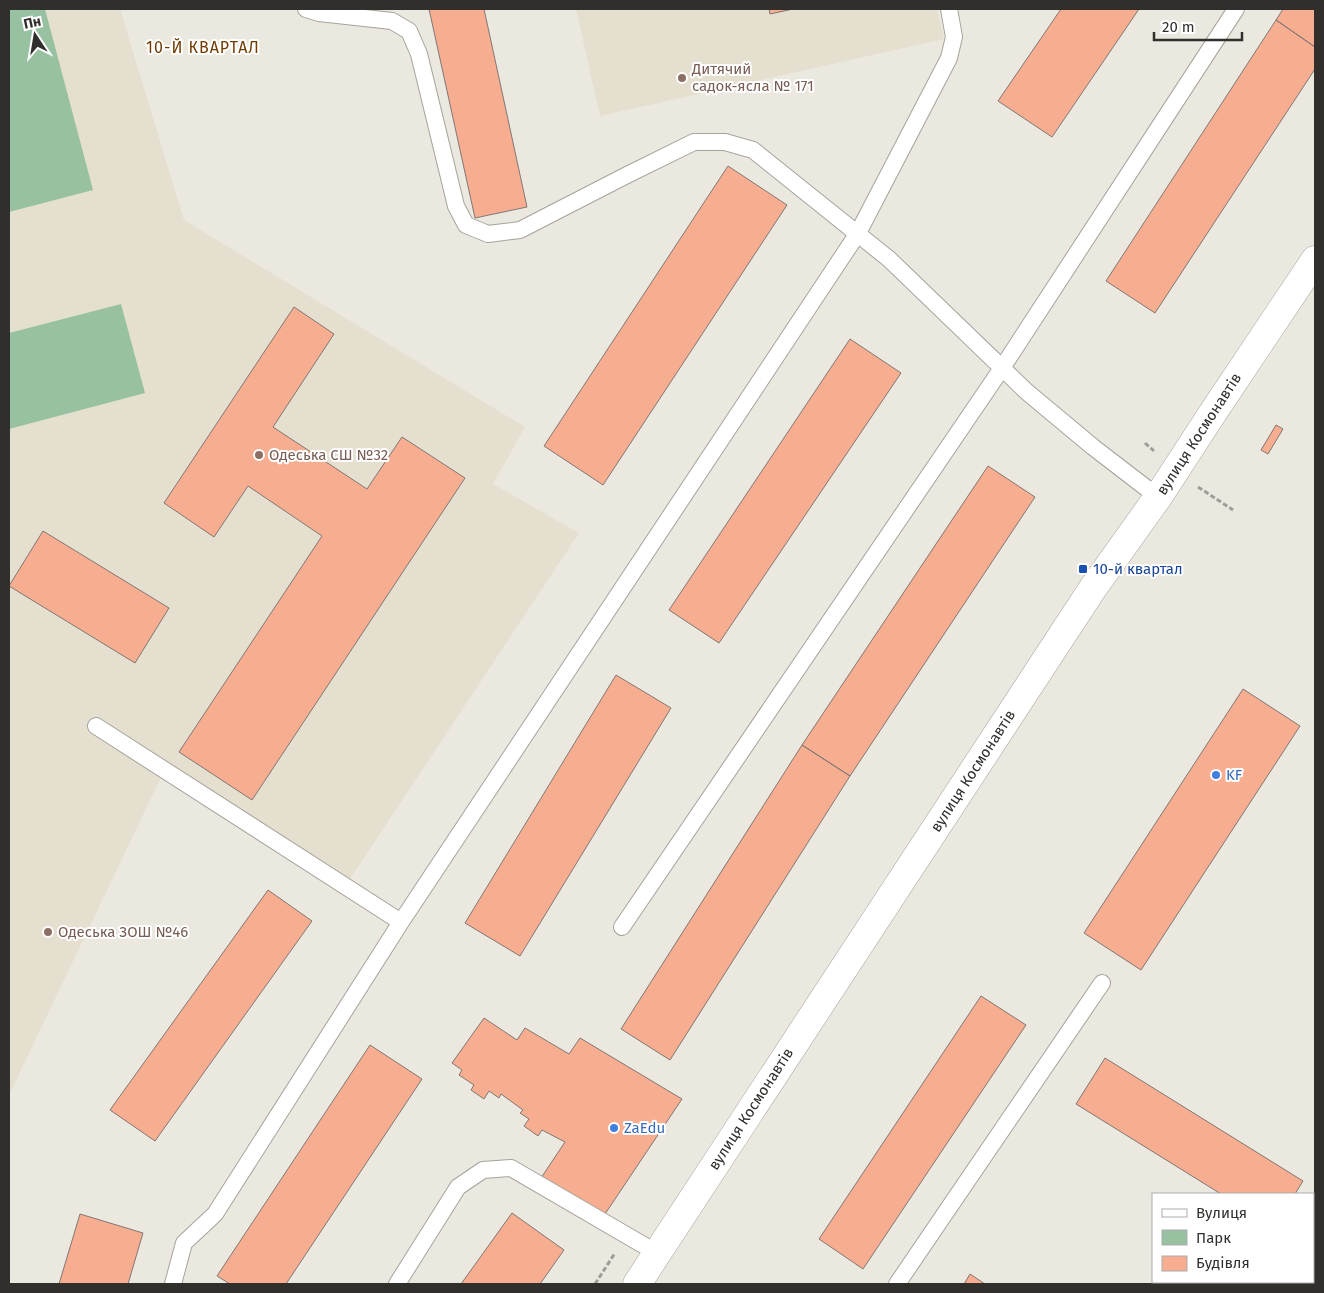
<svg xmlns="http://www.w3.org/2000/svg" width="1324" height="1293" font-family="'Fira Sans',sans-serif">
<style>
.built{fill:#e5dfcf}
.green{fill:#98c1a2}
.building{fill:#f7ad8f;stroke:#807774}
.lines{fill:none;stroke-linecap:round;stroke-linejoin:round}
.lane-casing{stroke:#a6a39b;stroke-width:18}
.secondary-casing{stroke:#a6a39b;stroke-width:29}
.path{stroke:#9f9d97;stroke-width:3;stroke-dasharray:5 2.5;stroke-linecap:butt}
.lane{stroke:#fff;stroke-width:16}
.secondary{stroke:#fff;stroke-width:28}
.education-dot{fill:#8d6e63;stroke:#fff;stroke-width:2}
.transit-dot{fill:#1a4fb4;stroke:#fff;stroke-width:2}
.shop-dot{fill:#3f7fe0;stroke:#fff;stroke-width:2}
.labels{text-anchor:middle;dominant-baseline:central;stroke-width:4;stroke-linejoin:round;paint-order:stroke}
.education-label{font-size:15px;fill:#785e54;stroke:#fff;text-anchor:start}
.street-label{font-size:15px;fill:#302f2c;stroke:#fff}
.transit-label{font-size:15px;fill:#164399;stroke:#fff;text-anchor:start}
.shop-label{font-size:15px;fill:#366cbe;stroke:#fff;text-anchor:start}
.neighbourhood-label{font-size:16px;letter-spacing:1px;fill:#723b00;stroke:#fff}
</style>
<rect width="100%" height="100%" fill="#ebe8e0"/>
<!-- built -->
<path class="built" d="M 9,9 L 120,9 L 184,220 L 525,427 L 493,484 L 579,533 L 340,894 L 165,769 L 9,1095 Z
M 576,9 L 937,9 L 944,39 L 600,116 Z"/>
<!-- green -->
<path class="green" d="M 9,9 L 45,9 L 93,190 L 9,212 Z
M 121,304 L 145,393 L 9,429 L 9,333 Z"/>
<!-- building -->
<path class="building" d="M 429,9 L 484,9 L 527,207 L 475,218 Z
M 769,9 L 793,9 L 770,14 Z
M 1061,9 L 1139,9 L 1052,137 L 998,101 Z
M 1283,9 L 1315,9 L 1315,47 L 1276,20 Z
M 1276,20 L 1315,47 L 1315,69 L 1155,313 L 1106,281 Z
M 728,166 L 787,205 L 603,485 L 544,446 Z
M 294,307 L 334,334 L 273,427 L 367,489 L 402,437 L 465,478 L 252,800 L 179,752 L 322,536 L 248,486 L 214,537 L 164,503 Z
M 850,339 L 901,373 L 719,643 L 669,610 Z
M 1276,425 L 1283,429 L 1268,454 L 1261,450 Z
M 988,466 L 1035,497 L 850,776 L 802,745 Z
M 43,531 L 169,608 L 135,663 L 9,586 Z
M 616,675 L 671,708 L 520,956 L 465,923 Z
M 1243,689 L 1300,726 L 1141,970 L 1084,933 Z
M 802,745 L 850,776 L 670,1060 L 621,1029 Z
M 268,890 L 312,921 L 155,1141 L 110,1110 Z
M 981,996 L 1026,1025 L 863,1269 L 819,1239 Z
M 484,1018 L 517,1040 L 525,1028 L 569,1054 L 580,1038 L 682,1099 L 603,1217 L 541,1178 L 565,1142 L 542,1130 L 538,1136 L 524,1126 L 529,1119 L 520,1113 L 523,1110 L 501,1094 L 499,1098 L 489,1091 L 484,1099 L 471,1090 L 474,1085 L 459,1075 L 462,1070 L 452,1063 Z
M 370,1045 L 422,1079 L 286,1284 L 230,1284 L 217,1276 Z
M 1105,1058 L 1303,1181 L 1295,1194 L 1221,1194 L 1076,1104 Z
M 512,1213 L 564,1250 L 540,1284 L 461,1284 Z
M 80,1214 L 143,1233 L 128,1284 L 59,1284 Z
M 970,1274 L 985,1284 L 964,1284 Z
M 1166,1282 L 1202,1282 L 1206,1284 L 1164,1284 Z"/>
<g class="lines">
<defs>
<path id="lane" d="M 306,9 L 319,13 L 392,21 L 409,31 L 419,54 L 456,206 L 466,225 L 488,234 L 520,230 L 627,175 L 694,142 L 725,142 L 753,150 L 889,259 L 1027,392 L 1093,447 L 1158,497
M 96,726 L 401,922
M 622,927 L 1002,368 L 1236,9
M 173,1284 L 184,1243 L 215,1214 L 401,922 L 858,233 L 949,58 L 954,37 L 949,9
M 397,1284 L 458,1187 L 483,1170 L 511,1168 L 657,1253
M 897,1284 L 1102,983"/>
<path id="secondary" d="M 637,1284 L 1093,588 L 1158,497 L 1214,411 L 1315,260"/>
</defs>
<!-- lane casing -->
<use href="#lane" class="lane-casing"/>
<!-- secondary casing -->
<use href="#secondary" class="secondary-casing"/>
<!-- path -->
<path class="path" d="M 1145,443 L 1154,451
M 1198,487 L 1233,510
M 595,1284 L 615,1253"/>
<!-- lane -->
<use href="#lane" class="lane"/>
<!-- secondary -->
<use href="#secondary" class="secondary"/>
</g>
<!-- markers -->
<g class="education-dot">
<circle cx="682" cy="78" r="5"/>
<circle cx="259" cy="455" r="5"/>
<circle cx="48" cy="932" r="5"/>
</g>
<rect class="transit-dot" x="1078" y="564" width="10" height="10" rx="2.5"/>
<g class="shop-dot">
<circle cx="1216" cy="775" r="5"/>
<circle cx="614" cy="1128" r="5"/>
</g>
<g class="labels">
<!-- education labels -->
<g class="education-label">
<text x="692" y="69">Дитячий<tspan x="692" dy="17">садок-ясла № 171</tspan></text>
<text x="269" y="455">Одеська СШ №32</text>
<text x="58" y="932">Одеська ЗОШ №46</text>
</g>
<!-- street labels -->
<g class="street-label">
<text transform="translate(1199 434) rotate(-57)">вулиця Космонавтів</text>
<text transform="translate(973 771) rotate(-57)">вулиця Космонавтів</text>
<text transform="translate(751 1109) rotate(-57)">вулиця Космонавтів</text>
</g>
<!-- transit labels -->
<g class="transit-label">
<text x="1093" y="569">10-й квартал</text>
</g>
<!-- shop labels -->
<g class="shop-label">
<text x="1226" y="775">KF</text>
<text x="624" y="1128">ZaEdu</text>
</g>
<!-- neighbourhood labels -->
<g class="neighbourhood-label">
<text x="203" y="47">10-Й КВАРТАЛ</text>
</g>
</g>
<!-- border -->
<rect width="1324" height="1293" fill="none" stroke="#302f2c" stroke-width="20"/>
<!-- legend -->
<rect x="1152" y="1193" width="162" height="90" fill="#ffffff" stroke="#acacab"/>
<rect x="1162" y="1209" width="25" height="8" fill="#ffffff" stroke="#acacab"/>
<text x="1196" y="1218" font-size="15" fill="#302f2c">Вулиця</text>
<rect x="1162" y="1230" width="25" height="15" fill="#98c1a2" stroke="#acacab"/>
<text x="1196" y="1243" font-size="15" fill="#302f2c">Парк</text>
<rect x="1162" y="1256" width="25" height="15" fill="#f7ad8f" stroke="#acacab"/>
<text x="1196" y="1268" font-size="15" fill="#302f2c">Будівля</text>
<!-- north arrow -->
<g transform="translate(35 35) rotate(348)" stroke="#ffffff" stroke-width="4" paint-order="stroke">
<path d="M0-4L9 19L0 12L-9 19Z" fill="#302f2c"/>
<text y="-8" font-size="14" font-weight="bold" text-anchor="middle" fill="#302f2c">Пн</text>
</g>
<!-- scale -->
<path d="M1154 32v8h88v-8" fill="none" stroke="#302f2c" stroke-width="2.5"/>
<text x="1162" y="32" font-size="15" fill="#302f2c" stroke="#ffffff" stroke-width="4" paint-order="stroke">20 m</text>
</svg>
